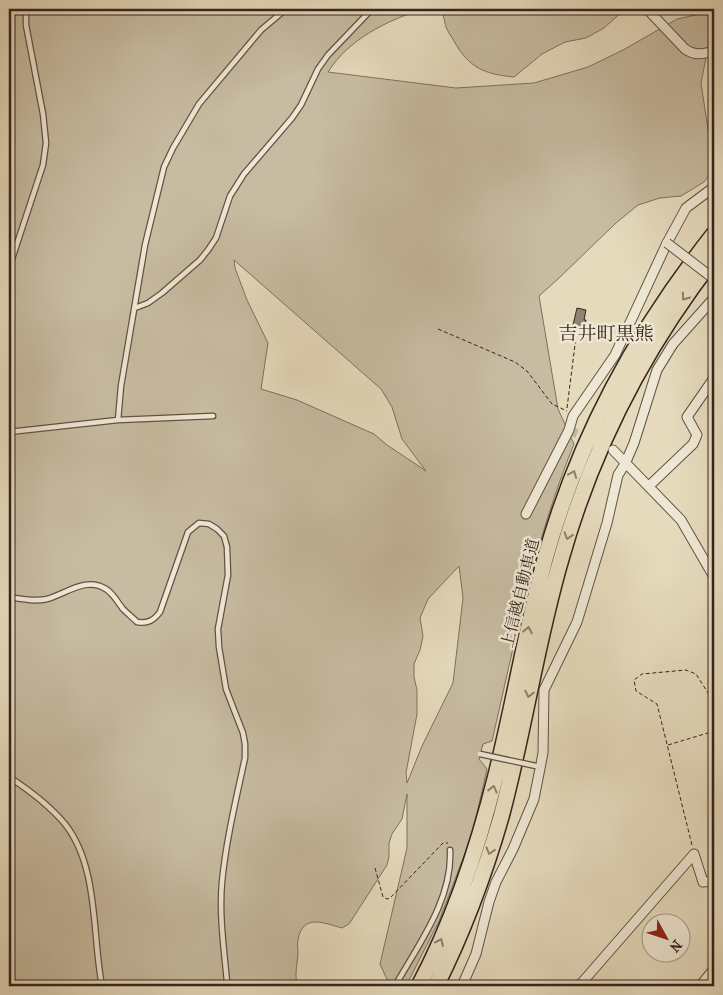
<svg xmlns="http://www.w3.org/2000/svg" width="723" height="995" font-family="'IM FELL French Canon','Noto Serif JP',serif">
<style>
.green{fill:#c7bba1;stroke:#7e705e;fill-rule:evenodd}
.building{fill:#91836f;stroke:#36241c}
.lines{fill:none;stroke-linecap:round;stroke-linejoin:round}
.minor-tunnel{stroke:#c2b69c;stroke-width:9;stroke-dasharray:9 4.5;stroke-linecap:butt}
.service-casing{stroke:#625244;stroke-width:7}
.minor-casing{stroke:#625244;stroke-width:11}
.motorway-casing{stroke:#36241c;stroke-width:18}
.path{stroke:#36241c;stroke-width:1;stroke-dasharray:4 2.5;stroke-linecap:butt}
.service{stroke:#eee7d3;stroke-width:4.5}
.minor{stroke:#eee7d3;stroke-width:9}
.motorway{stroke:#e5dabc;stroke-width:15}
.service-bridge-casing{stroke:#625244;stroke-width:7;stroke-linecap:butt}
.minor-bridge-casing{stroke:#625244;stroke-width:11;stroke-linecap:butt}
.service-bridge{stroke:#eee7d3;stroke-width:4.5}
.minor-bridge{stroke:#eee7d3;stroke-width:9}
.oneway{stroke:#8e7f6c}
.labels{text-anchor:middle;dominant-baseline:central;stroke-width:5;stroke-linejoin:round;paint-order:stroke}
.street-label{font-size:16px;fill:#36241c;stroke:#eee7d3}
.quarter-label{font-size:19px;fill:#36241c;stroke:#eee7d3}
</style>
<rect width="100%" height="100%" fill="#e5dabc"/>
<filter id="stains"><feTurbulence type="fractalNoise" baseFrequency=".004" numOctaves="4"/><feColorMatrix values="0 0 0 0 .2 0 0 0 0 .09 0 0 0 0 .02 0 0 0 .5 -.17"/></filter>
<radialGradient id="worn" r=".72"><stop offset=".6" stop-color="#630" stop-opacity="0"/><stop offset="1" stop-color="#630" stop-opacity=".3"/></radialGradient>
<!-- green -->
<path class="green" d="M 9,9 L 423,9 C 386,21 349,39 328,72 L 456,88 L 534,83 L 588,67 L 625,49 L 677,19 L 714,11 L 714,39 L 707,53 L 701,83 L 714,170 L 704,182 L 681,196 L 660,198 L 638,205 L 616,223 L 558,279 L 539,296 L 558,409 L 574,444 C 535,540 515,641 492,741 L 483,744 L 479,759 L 487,769 L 472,835 L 439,921 L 406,986 L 390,986 L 380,964 L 407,848 L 407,794 L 402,819 L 392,834 L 389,843 L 389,857 L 387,865 L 349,924 L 342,928 C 323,923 303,913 298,940 C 297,945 298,950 298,955 C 297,965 294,977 298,986 L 9,986 ZM 234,260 L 381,389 L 392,407 L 402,439 L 426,471 L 387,445 L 374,434 L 297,400 L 261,389 L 268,343 L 247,300 L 235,268 ZM 459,566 L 463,598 L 453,683 L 422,746 L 407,783 L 406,773 L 417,714 L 417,690 L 414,677 L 414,664 L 420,650 L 423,636 L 420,618 L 428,599 Z
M 440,9 L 625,9 L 604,28 L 586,38 L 565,42 L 542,54 L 514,77 C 484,74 469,68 454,41 C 451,36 448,32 446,27 C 444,20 444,15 440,9 Z"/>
<!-- building -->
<path class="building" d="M 577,308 L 586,310 L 584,320 L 586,320 L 584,328 L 582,329 L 573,325 Z"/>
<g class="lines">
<!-- minor-tunnel -->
<path class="minor-tunnel" d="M 569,430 L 592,441"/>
<defs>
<path id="service" d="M 9,268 L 43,165 L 46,143 L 43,114 L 26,25 L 26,9
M 135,308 L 148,303 L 162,293 L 200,260 L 208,250 L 216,238 L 230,196 L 244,174 L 292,118 L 301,105 L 318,69 L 328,55 L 372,9
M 118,420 L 121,386 L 145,245 L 164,167 L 173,148 L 199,104 L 261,30 L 286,9
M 9,432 L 118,420 L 213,416
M 9,597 C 21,599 35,602 47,599 C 66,594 86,576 106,589 C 114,594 117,602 123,609 C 128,614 133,618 137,622 C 148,624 154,620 160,612 L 188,532 L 199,523 L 209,524 L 217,529 L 224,536 L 227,547 L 228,575 L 218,629 L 219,647 L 226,689 L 243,733 L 245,744 L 245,758 C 236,799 226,841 222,882 C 219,916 224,948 227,982 L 226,986
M 9,777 C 29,790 49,805 65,824 C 99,867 92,935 102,986
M 395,986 C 418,945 453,899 450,850"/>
<path id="minor" d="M 647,9 L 685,49 C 695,56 703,54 714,51
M 613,450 L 681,520 L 714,577
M 649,486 L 693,444 L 697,435 L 687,417 L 714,378
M 526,514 L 569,430 L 573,416 L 615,355 L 667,243 L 686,208 L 714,187
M 462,986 L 476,954 L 489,902 L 496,882 L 513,849 L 534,799 L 543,753 L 544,690 L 577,622 L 607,523 L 618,475 L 625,464 L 634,443 L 657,370 L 673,344 L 714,298
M 579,986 L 694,854 L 703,882 L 714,881
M 700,986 L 714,969"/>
<path id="motorway" d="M 419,986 C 454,920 478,848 496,775 C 514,703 526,630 545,559 C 579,437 636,333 714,234
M 436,986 C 463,932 484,876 501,817 C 524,732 536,644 561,559 C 592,449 644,348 714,258"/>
</defs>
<!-- service casing -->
<use href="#service" class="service-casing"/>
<!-- minor casing -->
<use href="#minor" class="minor-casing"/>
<!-- motorway casing -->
<use href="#motorway" class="motorway-casing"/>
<!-- path -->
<path class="path" d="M 438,329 L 515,362 L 527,371 L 552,404 L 567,411
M 567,408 L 576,337
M 668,745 L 711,732 L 714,737
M 692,845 L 657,704 L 636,691 L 634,680 L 642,674 L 686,670 L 696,674 L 708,693 L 714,697
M 375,868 L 383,897 L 387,899 L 390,898 L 443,843 L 448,843"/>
<!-- service -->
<use href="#service" class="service"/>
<!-- minor -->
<use href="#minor" class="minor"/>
<!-- motorway -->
<use href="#motorway" class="motorway"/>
<defs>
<path id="service-bridge" d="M 480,754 L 536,766"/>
<path id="minor-bridge" d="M 667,243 L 714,279"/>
</defs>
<!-- service-bridge casing -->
<use href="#service-bridge" class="service-bridge-casing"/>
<!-- minor-bridge casing -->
<use href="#minor-bridge" class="minor-bridge-casing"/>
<!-- service-bridge -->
<use href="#service-bridge" class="service-bridge"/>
<!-- minor-bridge -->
<use href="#minor-bridge" class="minor-bridge"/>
</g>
<!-- one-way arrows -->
<defs><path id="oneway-chevron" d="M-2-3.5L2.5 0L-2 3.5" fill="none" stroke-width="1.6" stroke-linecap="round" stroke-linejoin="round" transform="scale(1.25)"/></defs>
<g class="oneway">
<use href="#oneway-chevron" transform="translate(685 297) rotate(125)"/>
<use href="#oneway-chevron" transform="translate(573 474) rotate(-68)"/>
<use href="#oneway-chevron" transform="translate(568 536) rotate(107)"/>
<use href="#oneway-chevron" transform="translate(528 630) rotate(-78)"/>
<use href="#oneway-chevron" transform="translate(529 694) rotate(102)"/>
<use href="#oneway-chevron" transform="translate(493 789) rotate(-76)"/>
<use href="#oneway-chevron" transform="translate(490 851) rotate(107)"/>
<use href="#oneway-chevron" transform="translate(440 942) rotate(-66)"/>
</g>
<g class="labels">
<!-- street labels -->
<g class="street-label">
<text transform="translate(520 593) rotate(-76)">上信越自動車道</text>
</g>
<!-- quarter labels -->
<g class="quarter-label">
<text x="606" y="334">吉井町黒熊</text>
</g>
</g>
<!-- margin -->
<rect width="723" height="995" fill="none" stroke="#e5dabc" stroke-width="30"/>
<rect x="10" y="10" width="703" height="975" fill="none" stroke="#36241c" stroke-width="2.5"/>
<rect x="15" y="15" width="693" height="965" fill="none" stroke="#36241c"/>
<!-- north arrow -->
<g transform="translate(666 938) rotate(130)"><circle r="24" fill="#eee7d3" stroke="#a4998a"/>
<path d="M0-4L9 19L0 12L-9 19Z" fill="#8f2418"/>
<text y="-8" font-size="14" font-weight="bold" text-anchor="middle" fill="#36241c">N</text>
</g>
<rect width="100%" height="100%" filter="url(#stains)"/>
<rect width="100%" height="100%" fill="url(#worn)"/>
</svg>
